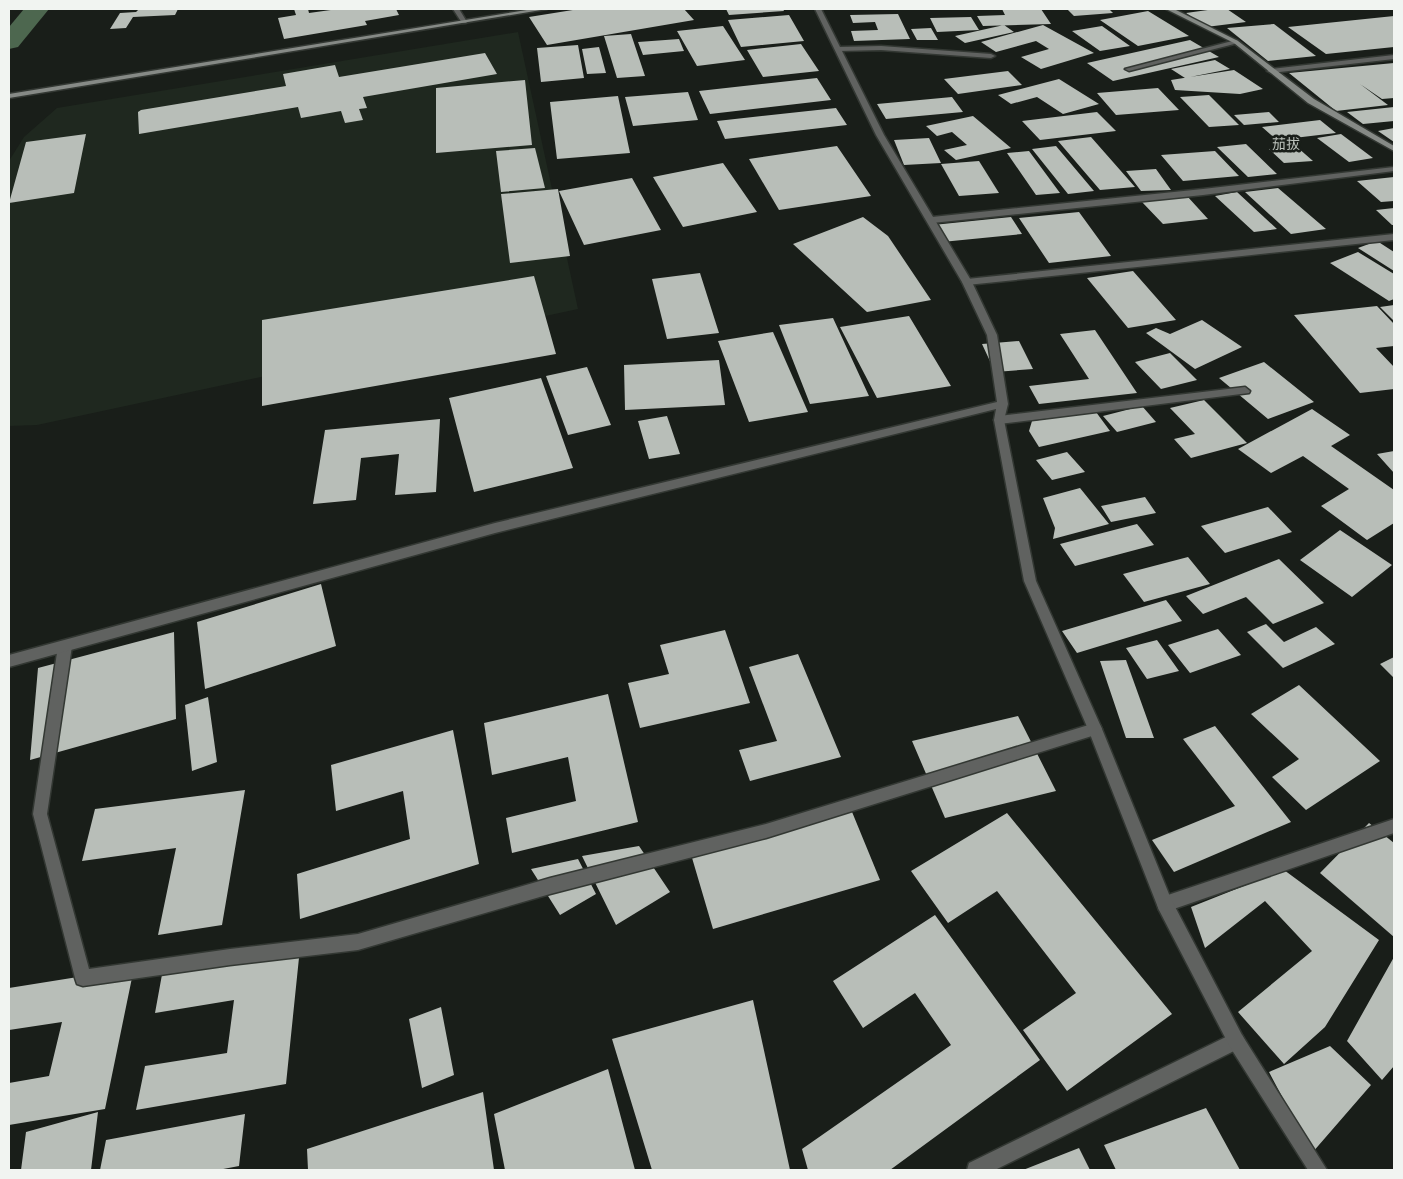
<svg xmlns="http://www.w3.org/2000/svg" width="1403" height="1179" font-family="'Noto Serif','Noto Sans TC',serif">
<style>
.built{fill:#1f281f}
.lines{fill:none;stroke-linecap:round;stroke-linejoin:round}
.canal{fill:#4d674f;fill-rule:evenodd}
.building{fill:#b8beb8}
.lane-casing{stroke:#333833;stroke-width:3}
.street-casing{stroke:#333833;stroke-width:3}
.secondary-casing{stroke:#333833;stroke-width:3}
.lane{fill:#606260;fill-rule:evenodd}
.street{fill:#606260;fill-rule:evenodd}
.secondary{fill:#868a86;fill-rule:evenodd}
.labels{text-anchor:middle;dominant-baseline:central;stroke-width:5;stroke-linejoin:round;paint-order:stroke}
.far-quarter-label{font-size:14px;fill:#bcc2bc;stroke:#191e19}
</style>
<rect width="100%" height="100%" fill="#191e19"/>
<!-- built -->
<path class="built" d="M 518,32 L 578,309 L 37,425 L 9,426 L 9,161 L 24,137 L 57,108 Z"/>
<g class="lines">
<!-- canal -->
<path class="canal" d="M 24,9 L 49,9 L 18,47 L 9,49 L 9,27 Z"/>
</g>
<!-- building -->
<path class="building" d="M 139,9 L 178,9 L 175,15 L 133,17 L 126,28 L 110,29 L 120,13 L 136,12 Z
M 294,9 L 308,9 L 309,13 L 338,9 L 362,9 L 363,10 L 396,9 L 399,15 L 365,21 L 367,25 L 284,39 L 278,18 L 296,15 Z
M 579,9 L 684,9 L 694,20 L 547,45 L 529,17 Z
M 726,9 L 783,9 L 784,11 L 729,15 Z
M 1002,9 L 1041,9 L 1051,24 L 983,26 L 977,16 L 1005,15 Z
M 1067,9 L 1109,9 L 1113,13 L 1074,16 Z
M 1215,9 L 1227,9 L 1246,22 L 1206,27 L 1186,13 Z
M 1148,11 L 1189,36 L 1138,46 L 1100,20 Z
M 898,14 L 910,39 L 854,41 L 851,31 L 878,30 L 875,22 L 853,23 L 850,15 Z
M 789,15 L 804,41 L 741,47 L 728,20 Z
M 1394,16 L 1394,47 L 1326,54 L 1288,27 Z
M 971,17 L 979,30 L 937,32 L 930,18 Z
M 1274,24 L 1316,56 L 1268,61 L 1227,28 Z
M 1004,25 L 1014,32 L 965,43 L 955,36 Z
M 1043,25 L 1094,53 L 1041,69 L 1021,57 L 1049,49 L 1036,41 L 996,52 L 981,42 Z
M 723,26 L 745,60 L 697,66 L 677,31 Z
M 1102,26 L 1130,46 L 1100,51 L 1072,31 Z
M 931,28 L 938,40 L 917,40 L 911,29 Z
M 631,34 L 645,76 L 617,78 L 604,36 Z
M 679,39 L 684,51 L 643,55 L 638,42 Z
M 1190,40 L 1219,57 L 1113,81 L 1087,63 Z
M 801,44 L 819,71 L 763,77 L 747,50 Z
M 578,45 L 584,78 L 541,82 L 537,48 Z
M 599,47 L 606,73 L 587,74 L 582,49 Z
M 485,53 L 497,74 L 363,97 L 367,108 L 359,109 L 363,120 L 345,123 L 341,111 L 301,118 L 298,107 L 139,134 L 138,112 L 141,110 L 286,86 L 283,74 L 335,65 L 339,77 Z
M 1215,60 L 1230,69 L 1185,78 L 1171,69 Z
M 1394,63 L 1394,98 L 1382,99 L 1360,84 L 1388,105 L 1336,111 L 1289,73 Z
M 1234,70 L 1263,89 L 1240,94 L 1175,90 L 1171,80 Z
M 1008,71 L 1022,85 L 958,94 L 944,79 Z
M 817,78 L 831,100 L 710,114 L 699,91 Z
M 1059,79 L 1099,104 L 1063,114 L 1037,97 L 1011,104 L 998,95 Z
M 525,80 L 532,145 L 436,153 L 436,88 Z
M 1158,88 L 1179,110 L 1116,115 L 1097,93 Z
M 688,92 L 698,120 L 633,126 L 625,97 Z
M 1209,95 L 1239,125 L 1209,127 L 1180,97 Z
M 618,96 L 630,153 L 557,159 L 550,102 Z
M 952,97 L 963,112 L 886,119 L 877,104 Z
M 1394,107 L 1394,121 L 1363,124 L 1347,112 Z
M 836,108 L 847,125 L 725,139 L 717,121 Z
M 1097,112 L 1116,131 L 1040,140 L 1022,121 Z
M 1269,112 L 1279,122 L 1244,125 L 1234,115 Z
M 973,116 L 1011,148 L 956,160 L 944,150 L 967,145 L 952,132 L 937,136 L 926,126 Z
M 1320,120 L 1336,133 L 1277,140 L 1262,127 Z
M 1394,128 L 1394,142 L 1378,131 Z
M 86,134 L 74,193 L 9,203 L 26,142 Z
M 1341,134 L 1373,158 L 1349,162 L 1317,138 Z
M 1091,137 L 1135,187 L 1100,190 L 1058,141 Z
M 929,138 L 941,163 L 904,165 L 894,140 Z
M 1246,144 L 1277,174 L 1248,177 L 1217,147 Z
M 837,146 L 871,196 L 779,210 L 749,159 Z
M 1056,146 L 1094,191 L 1068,194 L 1032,149 Z
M 1297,147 L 1313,161 L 1284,163 L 1269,149 Z
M 535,148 L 545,188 L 501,192 L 496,151 Z
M 1029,151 L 1060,193 L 1036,195 L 1007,153 Z
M 1215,151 L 1239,176 L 1183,181 L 1161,155 Z
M 979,161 L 999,193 L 959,196 L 941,164 Z
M 723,163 L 757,212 L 683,227 L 653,177 Z
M 1156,169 L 1171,190 L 1141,191 L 1126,171 Z
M 1394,177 L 1394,201 L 1381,202 L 1357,181 Z
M 632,178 L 661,230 L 584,245 L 559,191 Z
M 1278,188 L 1326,229 L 1291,234 L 1245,192 Z
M 558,189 L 570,256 L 510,263 L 501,194 Z
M 1237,192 L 1277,229 L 1254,232 L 1215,196 Z
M 1187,196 L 1208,219 L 1163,224 L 1142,202 Z
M 1394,208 L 1394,225 L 1392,225 L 1376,210 Z
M 1079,212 L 1111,256 L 1049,263 L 1019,218 Z
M 863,217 L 888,236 L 931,300 L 867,312 L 793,244 Z
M 1011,217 L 1022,234 L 942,242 L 933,225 Z
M 1377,241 L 1394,252 L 1394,271 L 1358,248 Z
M 1358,252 L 1394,274 L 1394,299 L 1389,301 L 1330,263 Z
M 1133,271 L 1176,320 L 1128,328 L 1087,278 Z
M 700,273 L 719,333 L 667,339 L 652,279 Z
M 534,276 L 556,354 L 262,406 L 262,320 Z
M 1394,305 L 1394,321 L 1380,307 Z
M 1377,306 L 1394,324 L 1394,346 L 1376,348 L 1394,367 L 1394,389 L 1360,393 L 1294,315 Z
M 909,316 L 951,386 L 877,398 L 840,327 Z
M 833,318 L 869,396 L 810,404 L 779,325 Z
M 1202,320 L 1242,347 L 1195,369 L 1146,333 L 1156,328 L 1170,334 Z
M 1095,330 L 1137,393 L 1039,404 L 1029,386 L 1089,379 L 1060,334 Z
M 773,332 L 808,412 L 749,422 L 718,341 Z
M 1019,341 L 1033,369 L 995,372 L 982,344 Z
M 1170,353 L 1197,380 L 1161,389 L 1135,362 Z
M 719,360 L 725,405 L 625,410 L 624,365 Z
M 1264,362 L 1314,402 L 1268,419 L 1219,378 Z
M 587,367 L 611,425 L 568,435 L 546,376 Z
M 541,378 L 573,468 L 474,492 L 449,398 Z
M 1204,400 L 1247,443 L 1191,458 L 1174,439 L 1195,434 L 1170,408 Z
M 1142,406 L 1156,422 L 1117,432 L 1103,416 Z
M 1312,409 L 1350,435 L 1331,446 L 1394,490 L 1394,523 L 1367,540 L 1321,506 L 1349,489 L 1303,456 L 1271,473 L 1238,449 Z
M 1096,412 L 1110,431 L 1039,447 L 1029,431 L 1032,421 Z
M 667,416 L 680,454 L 649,459 L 638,421 Z
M 440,419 L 436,492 L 395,495 L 399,454 L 361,458 L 356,500 L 313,504 L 325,430 Z
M 1394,451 L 1394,473 L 1377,454 Z
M 1067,452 L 1085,472 L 1052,480 L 1036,460 Z
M 1080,488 L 1109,524 L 1053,539 L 1055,528 L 1043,498 Z
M 1145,497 L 1156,513 L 1111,522 L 1101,506 Z
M 1268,507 L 1292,532 L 1225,553 L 1201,526 Z
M 1137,524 L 1154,545 L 1075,566 L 1060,544 Z
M 1340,530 L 1392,565 L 1352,597 L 1300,560 Z
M 1188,557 L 1210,584 L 1144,602 L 1123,574 Z
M 1279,559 L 1324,603 L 1273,624 L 1246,597 L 1203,614 L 1186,596 Z
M 321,584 L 336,646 L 205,689 L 197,622 Z
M 1166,600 L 1182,621 L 1077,653 L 1062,631 Z
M 1266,624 L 1284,642 L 1316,627 L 1335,644 L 1283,668 L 1247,632 Z
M 1218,629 L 1241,655 L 1190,673 L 1168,645 Z
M 725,630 L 750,703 L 640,728 L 628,683 L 669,674 L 660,645 Z
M 174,632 L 176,719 L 30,760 L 38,668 Z
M 1157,640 L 1179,671 L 1147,679 L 1126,648 Z
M 798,654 L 841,757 L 750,781 L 739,750 L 777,741 L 749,667 Z
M 1394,657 L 1394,678 L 1380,664 Z
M 1126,660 L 1154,738 L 1126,738 L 1100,661 Z
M 1299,685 L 1380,761 L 1306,810 L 1272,777 L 1299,759 L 1251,714 Z
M 608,694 L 638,822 L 512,853 L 506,818 L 576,801 L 568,757 L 492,775 L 484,723 Z
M 208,697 L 217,762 L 192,771 L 185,705 Z
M 1018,716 L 1056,791 L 945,818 L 912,741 Z
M 1215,726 L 1291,822 L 1174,872 L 1152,840 L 1235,806 L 1183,739 Z
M 453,730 L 479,864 L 300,919 L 297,874 L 410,839 L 403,791 L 336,811 L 331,765 Z
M 245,790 L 222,925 L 158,935 L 176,848 L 82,861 L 95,809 Z
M 850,807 L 880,880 L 713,929 L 690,851 Z
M 1007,813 L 1172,1014 L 1067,1091 L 1023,1030 L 1076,993 L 997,891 L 948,923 L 911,871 Z
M 1369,823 L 1394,843 L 1394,937 L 1320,873 Z
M 639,846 L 670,892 L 616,925 L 582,856 Z
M 578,859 L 596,894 L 560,915 L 531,869 Z
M 1284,870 L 1379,940 L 1325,1027 L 1284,1064 L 1238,1012 L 1312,951 L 1265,901 L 1205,948 L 1191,907 Z
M 935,915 L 1040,1060 L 890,1170 L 808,1170 L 802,1149 L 951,1045 L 915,993 L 863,1028 L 833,981 Z
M 300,948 L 286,1084 L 136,1110 L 145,1066 L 227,1053 L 234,1000 L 155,1013 L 163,969 Z
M 1394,957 L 1394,1066 L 1382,1080 L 1347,1041 Z
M 134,968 L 105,1109 L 9,1125 L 9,1083 L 49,1076 L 62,1022 L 9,1030 L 9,988 Z
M 753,1000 L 790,1170 L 652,1170 L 612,1039 Z
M 441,1007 L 454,1075 L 422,1088 L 409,1019 Z
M 1330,1046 L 1371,1085 L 1312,1153 L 1269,1072 Z
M 608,1069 L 635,1170 L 505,1170 L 494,1114 Z
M 483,1092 L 494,1170 L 308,1170 L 307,1149 Z
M 1206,1108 L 1240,1170 L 1116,1170 L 1104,1145 Z
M 98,1112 L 91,1170 L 21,1170 L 26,1132 Z
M 245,1114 L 239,1166 L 218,1170 L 100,1170 L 106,1140 Z
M 1079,1148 L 1090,1170 L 1023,1170 Z"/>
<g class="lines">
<defs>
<path id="lane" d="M 453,9 L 459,9 L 467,22 L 466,23 L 462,23 Z
M 1236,40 L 1238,41 L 1238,43 L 1129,71 L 1125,69 Z
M 881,46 L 991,54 L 995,56 L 991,58 L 881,50 L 839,51 L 835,49 L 839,47 Z
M 1394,55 L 1394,59 L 1271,73 L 1267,71 L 1271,69 Z
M 1394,167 L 1394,171 L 1203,195 L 932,223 L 928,220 L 932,217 L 1203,189 Z
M 1394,234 L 1394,240 L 967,285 L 962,282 L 967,279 Z
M 1245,387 L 1250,391 L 1249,393 L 999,424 L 994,420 L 999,416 Z
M 65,641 L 70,642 L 72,646 L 47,814 L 89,969 L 230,949 L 358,934 L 550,878 L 766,824 L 1095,723 L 1100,725 L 1102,729 L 1100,733 L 1095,735 L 766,838 L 550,894 L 358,950 L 230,965 L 83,986 L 77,984 L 75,978 L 33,814 L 58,646 L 60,642 Z
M 1394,819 L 1394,833 L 1165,912 L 1159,910 L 1157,904 L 1159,898 L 1165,896 Z
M 1236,1032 L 1242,1035 L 1245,1041 L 1242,1047 L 995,1170 L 967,1170 L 969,1163 Z"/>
<path id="street" d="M 815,9 L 821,9 L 884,135 L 972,282 L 997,335 L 1008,404 L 1004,420 L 1036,581 L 1102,729 L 1171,899 L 1242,1035 L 1327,1170 L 1308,1170 L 1230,1047 L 1159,910 L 1088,729 L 1024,581 L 994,420 L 996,409 L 495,533 L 9,667 L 9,655 L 495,523 L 997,402 L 987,335 L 962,282 L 876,135 Z"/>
<path id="secondary" d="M 533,9 L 547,9 L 9,98 L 9,94 Z
M 1166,9 L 1174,9 L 1238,41 L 1314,99 L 1394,146 L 1394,151 L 1308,103 L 1234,43 Z"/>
</defs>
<!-- lane casing -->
<use href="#lane" class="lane-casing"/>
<!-- street casing -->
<use href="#street" class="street-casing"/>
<!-- secondary casing -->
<use href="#secondary" class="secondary-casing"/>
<!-- lane -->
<use href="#lane" class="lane"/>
<!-- street -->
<use href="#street" class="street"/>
<!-- secondary -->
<use href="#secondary" class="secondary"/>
</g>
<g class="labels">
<!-- far-quarter labels -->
<g class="far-quarter-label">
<text x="1286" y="143">茄拔</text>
</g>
</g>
<!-- border -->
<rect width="1403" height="1179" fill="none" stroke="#f1f4f1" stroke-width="20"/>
</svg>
